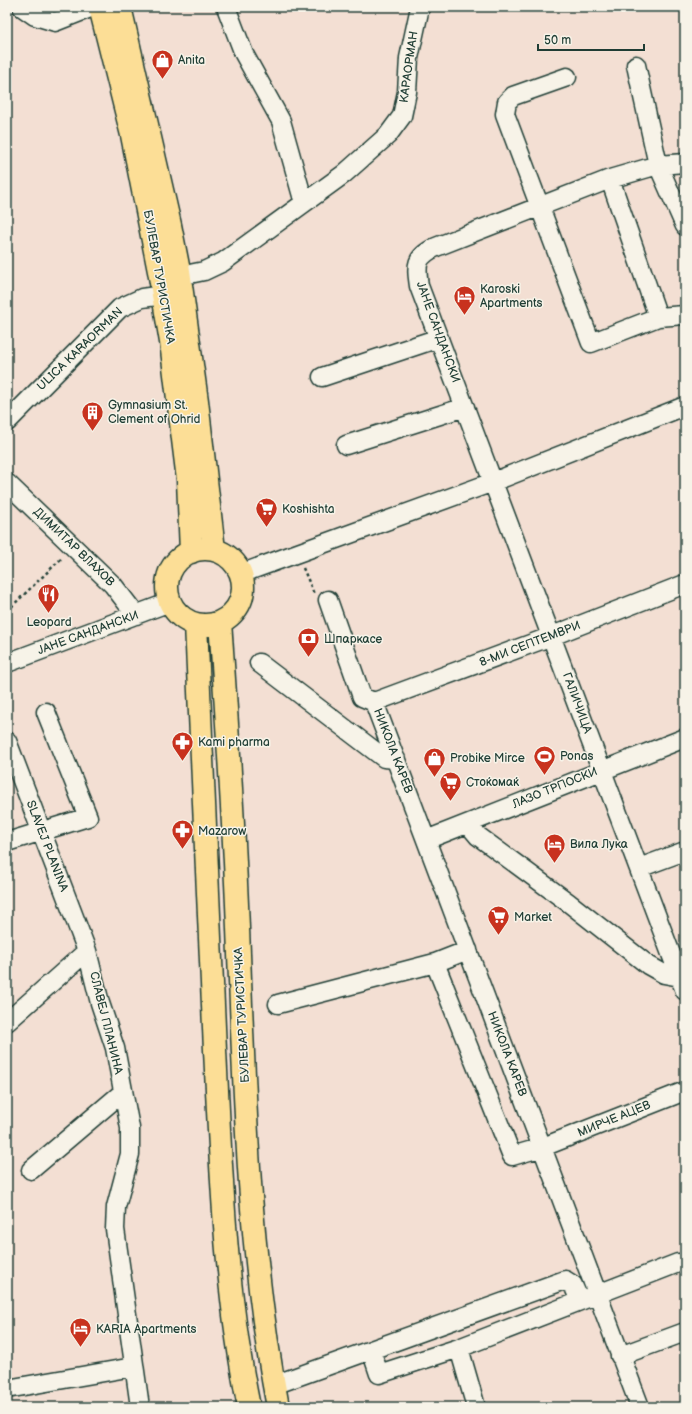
<svg xmlns="http://www.w3.org/2000/svg" width="692" height="1414" font-family="'Balsamiq Sans',sans-serif">
<style>
.lines{fill:none;stroke-linecap:round;stroke-linejoin:round}
.minor-casing{stroke:#1f3d34;stroke-width:21}
.major-casing{stroke:#1f3d34;stroke-width:25}
.path{stroke:#1f3d34;stroke-width:2.5;stroke-dasharray:3 3;stroke-linecap:butt}
.minor{stroke:#f7f3e8;stroke-width:18}
.major{stroke:#fcde96;stroke-width:22}
.labels{text-anchor:middle;dominant-baseline:central;stroke-width:3;stroke-linejoin:round;paint-order:stroke}
.poi-label{font-size:12px;fill:#1f3d34;stroke:#f7f3e8;text-anchor:start}
.street-label{font-size:12px;fill:#1f3d34;stroke:#f7f3e8}
</style>
<rect width="100%" height="100%" fill="#f3dfd3"/>
<filter id="ink" filterUnits="userSpaceOnUse"><feTurbulence type="fractalNoise" baseFrequency=".025" numOctaves="2"/><feDisplacementMap in="SourceGraphic" scale="8" xChannelSelector="R" yChannelSelector="G"/><feConvolveMatrix kernelMatrix="1 2 1 2 8 2 1 2 1" color-interpolation-filters="sRGB"/></filter>
<g filter="url(#ink)">
<g class="lines">
<defs>
<path id="minor" d="M 22,7 L 35,16 L 55,22 L 93,7
M 226,7 L 244,54 L 281,121 L 304,203
M 636,65 L 658,165 L 685,226
M 567,77 L 513,96 L 507,102 L 505,114 L 591,343 L 658,317 L 685,315
M 685,163 L 658,165 L 610,179 L 436,247 C 415,257 416,265 419,286 L 685,991
M 610,179 L 658,317
M 180,276 L 204,271 L 223,262 L 344,174 L 388,135 L 402,116 L 407,92 L 409,58 L 420,7
M 322,377 L 439,338
M 7,422 L 120,308 L 142,298 L 163,295
M 346,445 L 465,407
M 7,483 L 113,585 L 136,615
M 240,574 L 493,482 L 685,406
M 328,600 L 362,697 L 374,702
M 7,663 L 170,602
M 259,663 L 384,758 L 396,759
M 374,702 L 640,1407
M 374,702 L 552,636 L 685,584
M 7,741 L 87,951
M 468,824 L 478,836 L 569,903 L 648,965 L 664,974 L 680,977
M 426,840 L 685,738
M 7,842 L 88,817 L 46,712
M 639,868 L 685,851
M 468,950 L 435,963 L 512,1156 L 543,1147 L 685,1091
M 278,1004 L 435,963
M 7,1022 L 87,951 L 100,1003 L 115,1048 L 130,1128 L 130,1154 L 116,1207 L 115,1229 L 140,1407
M 31,1170 L 123,1092
M 459,1348 L 476,1407
M 371,1350 L 379,1374 L 459,1348 L 580,1301
M 620,1356 L 685,1332
M 274,1385 L 565,1280 L 573,1285 L 580,1301 L 678,1263
M 7,1389 L 133,1367"/>
<path id="major" d="M 100,7 L 132,135 L 159,271 L 171,342 L 188,480 L 191,552
M 120,7 L 170,225 L 179,271 L 197,401 L 214,550
M167 587a38 38 0 1 1 76 0a38 38 0 1 1-76 0Z
M 220,622 C 228,733 235,843 239,954 C 245,1105 249,1258 278,1407
M 196,624 C 201,766 208,908 215,1050 C 221,1169 225,1290 249,1407"/>
</defs>
<!-- minor casing -->
<use href="#minor" class="minor-casing"/>
<!-- major casing -->
<use href="#major" class="major-casing"/>
<!-- path -->
<path class="path" d="M 303,568 L 314,594
M 7,611 L 63,557"/>
<!-- minor -->
<use href="#minor" class="minor"/>
<!-- major -->
<use href="#major" class="major"/>
</g>
</g>
<!-- icons -->
<defs>
<symbol id="shop-pin" viewBox="-11 -11 22 30"><path d="M0 17L-7.5 6A9.5 9.5 0 1 1 7.5 6Z" fill="#c8321e" stroke="#f7f3e8"/><path d="M-5-2.5h2.3a2.7 3.5 0 0 1 5.4 0H5L5.5 6h-11ZM-1.5-2.5h3a1.5 2.3 0 0 0-3 0Z" fill="#fff"/></symbol>
<symbol id="hotel-pin" viewBox="-11 -11 22 30"><path d="M0 17L-7.5 6A9.5 9.5 0 1 1 7.5 6Z" fill="#c8321e" stroke="#f7f3e8"/><path d="M-6-4.5h1.5V1H6V5H4.5V3h-9V5H-6ZM-4 0a1.8 1.8 0 1 1 3.6 0ZM.5 0V-2.5h3Q6-2.5 6 0Z" fill="#fff"/></symbol>
<symbol id="building-pin" viewBox="-11 -11 22 30"><path d="M0 17L-7.5 6A9.5 9.5 0 1 1 7.5 6Z" fill="#c8321e" stroke="#f7f3e8"/><path d="M-4-6H4V6H1V3H-1V6H-4ZM-2.5-4.3h1.7v1.8h-1.7ZM.8-4.3h1.7v1.8H.8ZM-2.5-1h1.7V.8h-1.7ZM.8-1h1.7V.8H.8Z" fill="#fff"/></symbol>
<symbol id="supermarket-pin" viewBox="-11 -11 22 30"><path d="M0 17L-7.5 6A9.5 9.5 0 1 1 7.5 6Z" fill="#c8321e" stroke="#f7f3e8"/><path d="M-6-5.5h2.5l.6 2H6L4.5 2H-2.5L-4.4-4H-6ZM-1.5 3.2a1.3 1.3 0 1 0 .1 0ZM3 3.2a1.3 1.3 0 1 0 .1 0Z" fill="#fff"/></symbol>
<symbol id="restaurant-pin" viewBox="-11 -11 22 30"><path d="M0 17L-7.5 6A9.5 9.5 0 1 1 7.5 6Z" fill="#c8321e" stroke="#f7f3e8"/><path d="M-5-6h1v4h1v-4h1v4h1v-4h1v5L-1.5 .5V6h-2V.5L-5-1ZM5-6V6H3V1.5H1.5Q1.5-4 5-6Z" fill="#fff"/></symbol>
<symbol id="bank-pin" viewBox="-11 -11 22 30"><path d="M0 17L-7.5 6A9.5 9.5 0 1 1 7.5 6Z" fill="#c8321e" stroke="#f7f3e8"/><path d="M-6-4H6V4H-6ZM0-2.3a2.3 2.3 0 1 0 0 4.6a2.3 2.3 0 1 0 0-4.6Z" fill="#fff"/></symbol>
<symbol id="pharmacy-pin" viewBox="-11 -11 22 30"><path d="M0 17L-7.5 6A9.5 9.5 0 1 1 7.5 6Z" fill="#c8321e" stroke="#f7f3e8"/><path d="M-2-6h4v4h4v4h-4v4h-4v-4h-4v-4h4Z" fill="#fff"/></symbol>
<symbol id="stadium-pin" viewBox="-11 -11 22 30"><path d="M0 17L-7.5 6A9.5 9.5 0 1 1 7.5 6Z" fill="#c8321e" stroke="#f7f3e8"/><path d="M0-5a6.5 5 0 1 0 0 10a6.5 5 0 1 0 0-10ZM-3.5-1.8h7v3.6h-7Z" fill="#fff"/></symbol>
</defs>
<g fill-rule="evenodd">
<use href="#shop-pin" x="150" y="48" width="25" height="34"/>
<use href="#hotel-pin" x="452" y="284" width="25" height="34"/>
<use href="#building-pin" x="80" y="400" width="25" height="34"/>
<use href="#supermarket-pin" x="254" y="496" width="25" height="34"/>
<use href="#restaurant-pin" x="36" y="582" width="25" height="34"/>
<use href="#bank-pin" x="296" y="626" width="25" height="34"/>
<use href="#pharmacy-pin" x="170" y="730" width="25" height="34"/>
<use href="#stadium-pin" x="532" y="744" width="25" height="34"/>
<use href="#shop-pin" x="422" y="746" width="25" height="34"/>
<use href="#supermarket-pin" x="438" y="770" width="25" height="34"/>
<use href="#pharmacy-pin" x="170" y="818" width="25" height="34"/>
<use href="#hotel-pin" x="542" y="832" width="25" height="34"/>
<use href="#supermarket-pin" x="486" y="904" width="25" height="34"/>
<use href="#hotel-pin" x="68" y="1316" width="25" height="34"/>
</g>
<g class="labels">
<!-- poi labels -->
<g class="poi-label">
<text x="178" y="60">Anita</text>
<text x="480" y="289">Karoski<tspan x="480" dy="14">Apartments</tspan></text>
<text x="108" y="405">Gymnasium St.<tspan x="108" dy="14">Clement of Ohrid</tspan></text>
<text x="282" y="509">Koshishta</text>
<text x="49" y="622" text-anchor="middle">Leopard</text>
<text x="324" y="639">Шпаркасе</text>
<text x="198" y="742">Kami pharma</text>
<text x="560" y="756">Ponas</text>
<text x="450" y="758">Probike Mirce</text>
<text x="466" y="782">Стоќомаќ</text>
<text x="198" y="831">Mazarow</text>
<text x="570" y="844">Вила Лука</text>
<text x="514" y="917">Market</text>
<text x="96" y="1329">KARIA Apartments</text>
</g>
<!-- street labels -->
<g class="street-label">
<text transform="translate(409 67) rotate(-82)">КАРАОРМАН</text>
<text transform="translate(159 277) rotate(80)">БУЛЕВАР ТУРИСТИЧКА</text>
<text transform="translate(438 332) rotate(70)">ЈАНЕ САНДАНСКИ</text>
<text transform="translate(80 349) rotate(-44)">ULICA KARAORMAN</text>
<text transform="translate(74 547) rotate(44)">ДИМИТАР ВЛАХОВ</text>
<text transform="translate(88 633) rotate(-20)">ЈАНЕ САНДАНСКИ</text>
<text transform="translate(530 644) rotate(-21)">8-МИ СЕПТЕМВРИ</text>
<text transform="translate(577 703) rotate(70)">ГАЛИЧИЦА</text>
<text transform="translate(393 751) rotate(69)">НИКОЛА КАРЕВ</text>
<text transform="translate(555 788) rotate(-22)">ЛАЗО ТРПОСКИ</text>
<text transform="translate(47 846) rotate(69)">SLAVEJ PLANINA</text>
<text transform="translate(242 1015) rotate(-93)">БУЛЕВАР ТУРИСТИЧКА</text>
<text transform="translate(106 1023) rotate(76)">СЛАВЕЈ ПЛАНИНА</text>
<text transform="translate(507 1054) rotate(69)">НИКОЛА КАРЕВ</text>
<text transform="translate(614 1119) rotate(-22)">МИРЧЕ АЦЕВ</text>
</g>
</g>
<!-- margin -->
<rect width="692" height="1414" fill="none" stroke="#f7f3e8" stroke-width="24"/>
<rect x="12" y="12" width="668" height="1390" fill="none" stroke="#1f3d34" stroke-width="1.5" filter="url(#ink)"/>
<!-- scale -->
<path d="M538 44v6h106v-6" fill="none" stroke="#1f3d34" stroke-width="2"/>
<text x="544" y="44" font-size="12" fill="#1f3d34" stroke="#f7f3e8" stroke-width="3" paint-order="stroke">50 m</text>
</svg>
